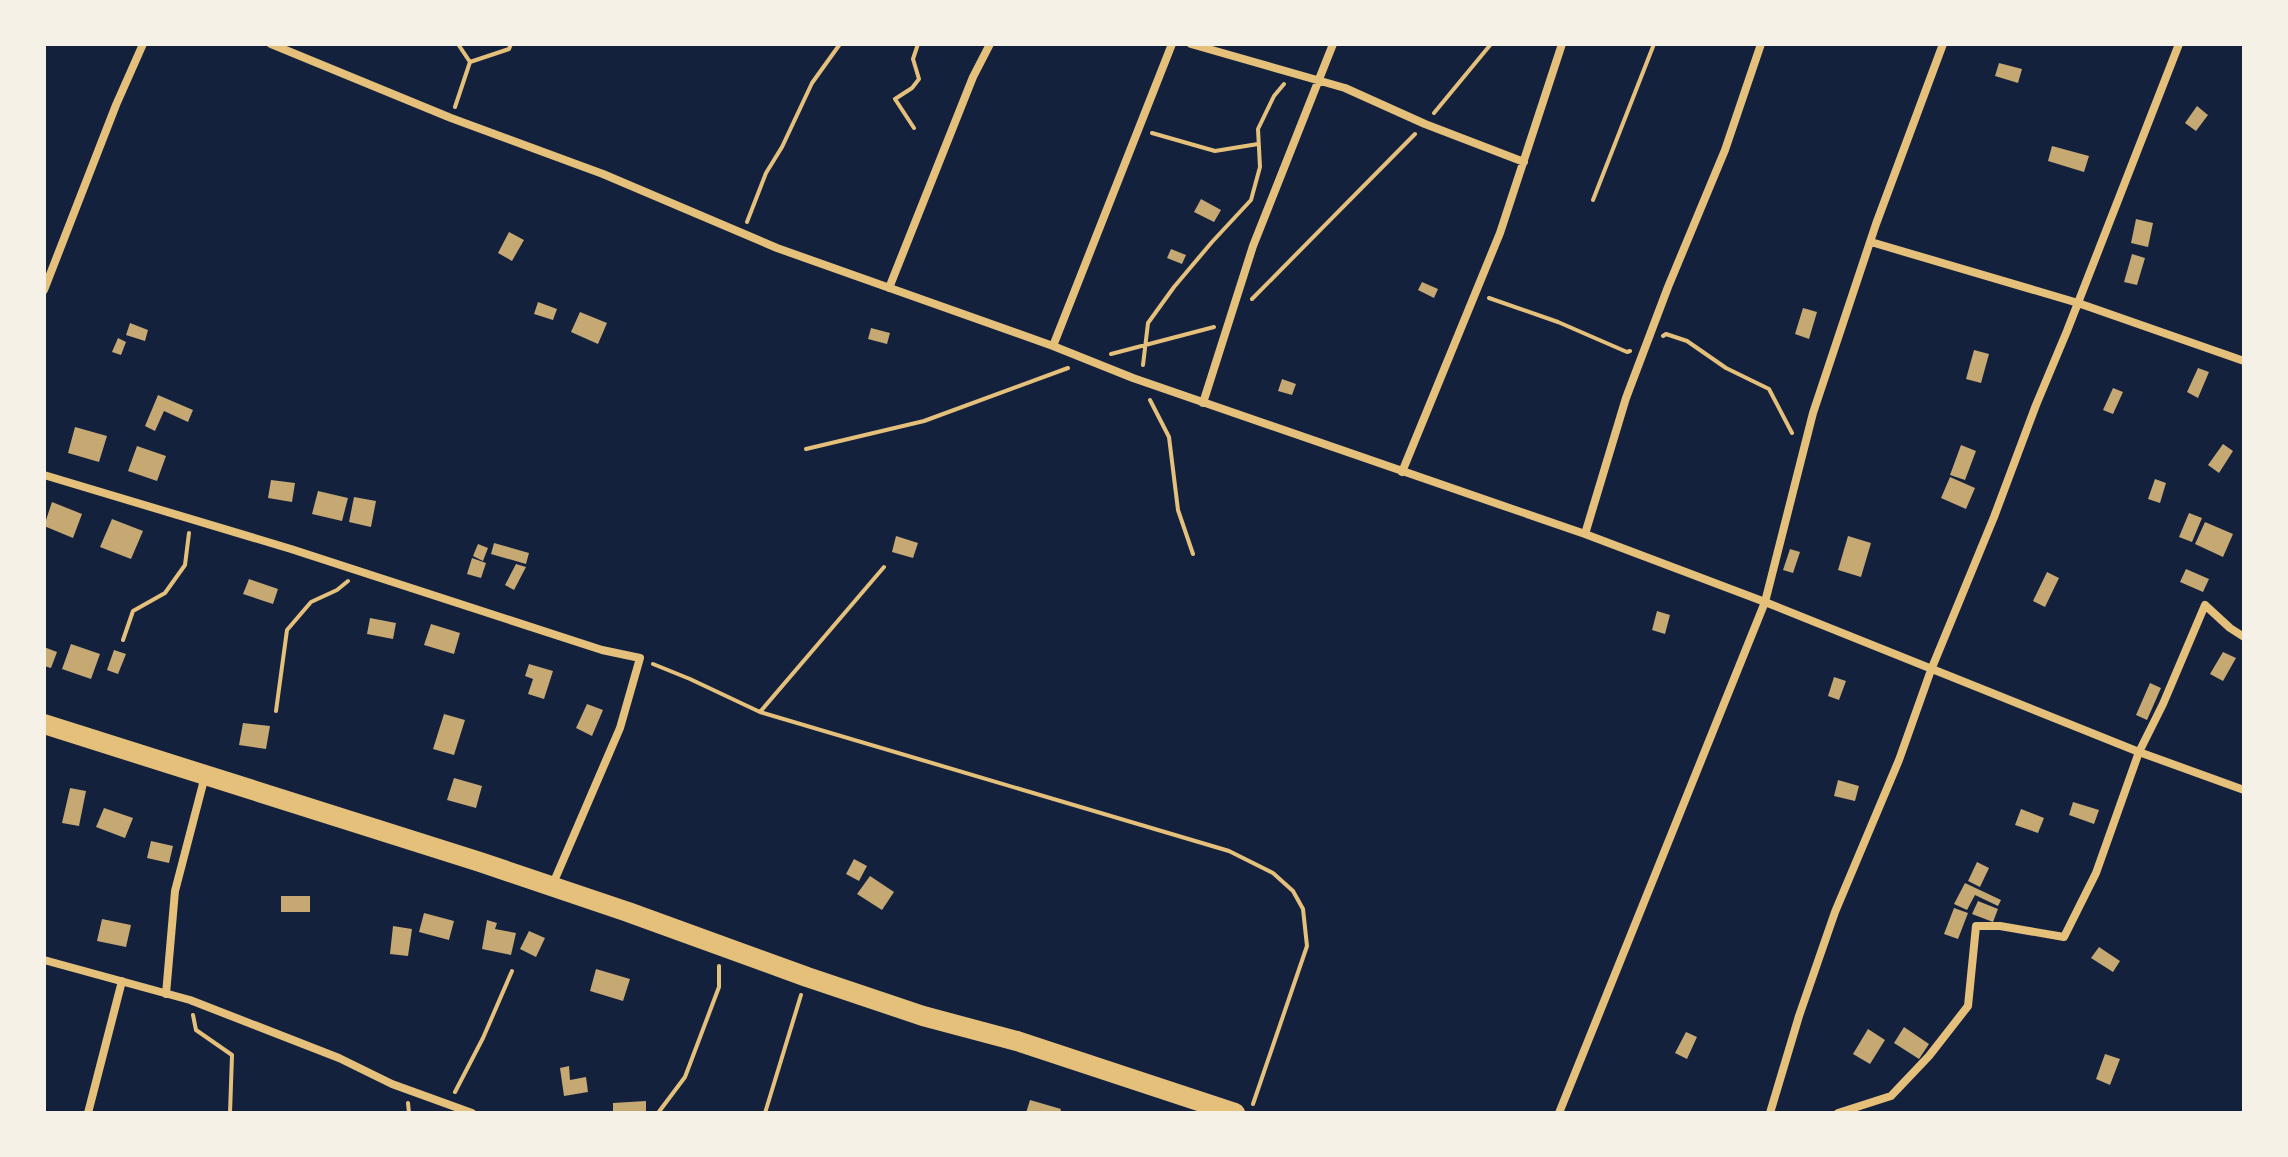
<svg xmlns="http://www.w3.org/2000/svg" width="2288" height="1157" font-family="Signika,sans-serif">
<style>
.building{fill:#c6a872}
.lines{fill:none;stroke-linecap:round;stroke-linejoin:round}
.path{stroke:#e5c07b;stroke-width:4}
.minor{stroke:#e5c07b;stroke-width:8}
.trunk{stroke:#e5c07b;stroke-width:20}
</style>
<rect width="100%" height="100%" fill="#14213d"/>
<!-- building -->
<path class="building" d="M 1999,63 L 2022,69 L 2018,83 L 1995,76 Z
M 2197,106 L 2208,115 L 2196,131 L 2185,123 Z
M 2052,146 L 2089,156 L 2084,172 L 2048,161 Z
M 1201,199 L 1221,210 L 1214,222 L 1194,212 Z
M 2136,219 L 2153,223 L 2148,247 L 2131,243 Z
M 509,232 L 524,240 L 512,261 L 498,253 Z
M 1171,249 L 1186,255 L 1182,264 L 1167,258 Z
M 2132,254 L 2145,258 L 2137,285 L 2124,282 Z
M 1422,282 L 1438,289 L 1434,298 L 1418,290 Z
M 538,302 L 557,309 L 553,320 L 534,314 Z
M 1803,308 L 1817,312 L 1809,339 L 1795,334 Z
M 580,312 L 607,323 L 598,344 L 571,332 Z
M 130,323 L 148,330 L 145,341 L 126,335 Z
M 871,328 L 890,333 L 887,344 L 868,339 Z
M 118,338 L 126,342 L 121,355 L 112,352 Z
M 1974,350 L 1989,354 L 1981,383 L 1966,379 Z
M 2198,368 L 2209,372 L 2198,398 L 2187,392 Z
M 1282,379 L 1296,384 L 1292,395 L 1278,391 Z
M 2113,388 L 2123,392 L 2113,414 L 2103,410 Z
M 158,395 L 193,410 L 188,422 L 164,411 L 155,431 L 145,426 Z
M 75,427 L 107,436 L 99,462 L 68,453 Z
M 2223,444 L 2233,451 L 2219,473 L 2208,465 Z
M 1961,445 L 1976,451 L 1965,480 L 1950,475 Z
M 137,446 L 166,456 L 157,481 L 128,471 Z
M 1950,477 L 1975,488 L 1966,509 L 1941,498 Z
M 2155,479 L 2166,483 L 2160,503 L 2148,499 Z
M 271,480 L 295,483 L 292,502 L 268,498 Z
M 318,491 L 348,498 L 342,521 L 312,514 Z
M 354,497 L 376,501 L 371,527 L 349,522 Z
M 52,502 L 82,514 L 73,538 L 44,526 Z
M 2189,513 L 2202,518 L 2192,542 L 2179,537 Z
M 112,519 L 143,531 L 131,559 L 100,547 Z
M 2205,522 L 2233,534 L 2223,557 L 2195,544 Z
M 896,536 L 918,543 L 913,558 L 892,552 Z
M 1848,536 L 1871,543 L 1861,577 L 1838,570 Z
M 494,543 L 529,553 L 526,564 L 491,554 Z
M 478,544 L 488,548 L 483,561 L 473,556 Z
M 1790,549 L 1800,552 L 1793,573 L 1783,570 Z
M 472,558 L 486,563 L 481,578 L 467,574 Z
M 516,564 L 526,567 L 514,590 L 505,585 Z
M 2186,569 L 2209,579 L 2203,592 L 2180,582 Z
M 2047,572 L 2059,578 L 2045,607 L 2033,601 Z
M 249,579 L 278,589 L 273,604 L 243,594 Z
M 1657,611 L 1670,615 L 1665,634 L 1652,630 Z
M 370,618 L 396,623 L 393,639 L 367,634 Z
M 431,624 L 460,633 L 454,654 L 424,645 Z
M 71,644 L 100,654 L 91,679 L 62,669 Z
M 44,647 L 57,652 L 51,668 L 44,666 Z
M 114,650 L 126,654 L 118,674 L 107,670 Z
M 2223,652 L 2236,658 L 2223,681 L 2210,674 Z
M 529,664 L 553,671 L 544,699 L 528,694 L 533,679 L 525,676 Z
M 1834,677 L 1846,681 L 1839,700 L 1828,696 Z
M 2150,683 L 2161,688 L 2147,720 L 2136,715 Z
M 587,704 L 603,710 L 592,736 L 576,728 Z
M 444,714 L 465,720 L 454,755 L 433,749 Z
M 243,723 L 270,726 L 266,749 L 239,745 Z
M 454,778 L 482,786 L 476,808 L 447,800 Z
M 1838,780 L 1859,786 L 1855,801 L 1834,796 Z
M 70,788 L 86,791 L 79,826 L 62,823 Z
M 2073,802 L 2099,810 L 2094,824 L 2069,815 Z
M 104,808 L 133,818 L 125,838 L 96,827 Z
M 2021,809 L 2044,818 L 2038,833 L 2015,825 Z
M 151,841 L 173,846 L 169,863 L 147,858 Z
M 854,859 L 867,866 L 859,881 L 846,874 Z
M 1977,862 L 1989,868 L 1980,887 L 1968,881 Z
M 870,876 L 894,892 L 882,910 L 857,894 Z
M 1965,883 L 2001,900 L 1998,906 L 1975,895 L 1967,910 L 1954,904 Z
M 281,896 L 310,896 L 310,912 L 281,912 Z
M 1978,901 L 1998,909 L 1993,922 L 1972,914 Z
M 1954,908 L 1968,913 L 1958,939 L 1944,934 Z
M 424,913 L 454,921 L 449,940 L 419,932 Z
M 102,919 L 131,925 L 126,947 L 97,941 Z
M 487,920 L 497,923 L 495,929 L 516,933 L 511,955 L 482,949 Z
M 393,926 L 412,929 L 408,956 L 390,954 Z
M 529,931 L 545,938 L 536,957 L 520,949 Z
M 2099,947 L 2120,961 L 2113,972 L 2091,958 Z
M 596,969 L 630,979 L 623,1001 L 590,991 Z
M 1904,1027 L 1929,1044 L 1919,1059 L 1894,1043 Z
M 1868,1029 L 1885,1040 L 1870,1064 L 1853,1054 Z
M 1686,1032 L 1697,1037 L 1687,1059 L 1675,1053 Z
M 2105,1054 L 2120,1059 L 2110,1085 L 2096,1079 Z
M 569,1066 L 570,1080 L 586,1077 L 588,1092 L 564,1096 L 560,1068 Z
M 1030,1100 L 1061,1109 L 1060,1113 L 1026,1113 Z
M 646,1101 L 646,1113 L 613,1113 L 613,1103 Z"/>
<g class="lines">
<!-- path -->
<path class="path" d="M 458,44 L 470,62
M 455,107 L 470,62 L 509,49 L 511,44
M 1434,113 L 1491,44
M 914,128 L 895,99 L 912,88 L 919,79 L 913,59 L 918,44
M 1152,133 L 1215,151 L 1258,144
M 1593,200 L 1654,44
M 747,222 L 766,173 L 782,147 L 812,83 L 840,44
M 1489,298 L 1558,322 L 1627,352 L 1630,351
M 1252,299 L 1415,134
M 1663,336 L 1666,334 L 1687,341 L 1726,368 L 1769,389 L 1792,433
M 1111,354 L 1214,327
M 1143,365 L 1148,323 L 1174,287 L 1212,242 L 1251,200 L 1260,167 L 1258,129 L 1274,96 L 1284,84
M 1150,400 L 1169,437 L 1178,510 L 1193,554
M 806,449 L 924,421 L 1068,368
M 123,640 L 133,611 L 165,593 L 185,565 L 189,533
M 653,664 L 690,679 L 760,712 L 1229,851 L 1273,873 L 1293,891 L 1303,909 L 1307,946 L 1253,1104
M 276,711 L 287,630 L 311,602 L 337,590 L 348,581
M 760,712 L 884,567
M 193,1015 L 196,1030 L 232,1055 L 230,1113
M 455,1092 L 483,1038 L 512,971
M 408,1103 L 409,1113
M 658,1113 L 685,1077 L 719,987 L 719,966
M 765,1113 L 801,995"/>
<!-- minor -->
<path class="minor" d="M 271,44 L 451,118 L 603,174 L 777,248 L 1053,346 L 1133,378 L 1585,534 L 1765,602 L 2139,752 L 2244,790
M 1191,44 L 1345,88 L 1425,124 L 1524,162
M 1871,242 L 2078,303 L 2244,361
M 889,288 L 973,77 L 990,44
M 44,290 L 116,105 L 143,44
M 1053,346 L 1172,44
M 1203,403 L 1253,246 L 1333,44
M 1402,472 L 1500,233 L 1562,44
M 44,475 L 291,549 L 602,650 L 640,658 L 620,728 L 552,886
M 1585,534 L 1626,398 L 1668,287 L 1725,150 L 1761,44
M 44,960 L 190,1000 L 339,1058 L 392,1084 L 472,1113
M 166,994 L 175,891 L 205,776
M 88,1113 L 122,981
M 1559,1113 L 1765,602 L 1813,413 L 1876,224 L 1943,44
M 1770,1113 L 1799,1016 L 1835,912 L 1899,760 L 1931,670 L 1994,517 L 2036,405 L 2067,331 L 2179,44
M 1838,1113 L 1891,1096 L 1929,1056 L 1968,1006 L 1976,926 L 2000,926 L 2064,937 L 2096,873 L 2139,752 L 2163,704 L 2205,605 L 2230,628 L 2244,637"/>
<!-- trunk -->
<path class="trunk" d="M 44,724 L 480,862 L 628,912 L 807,977 L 923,1016 L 1017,1041 L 1235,1113"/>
</g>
<!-- border -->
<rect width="2288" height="1157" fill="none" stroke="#f6f1e7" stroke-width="92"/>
</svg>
